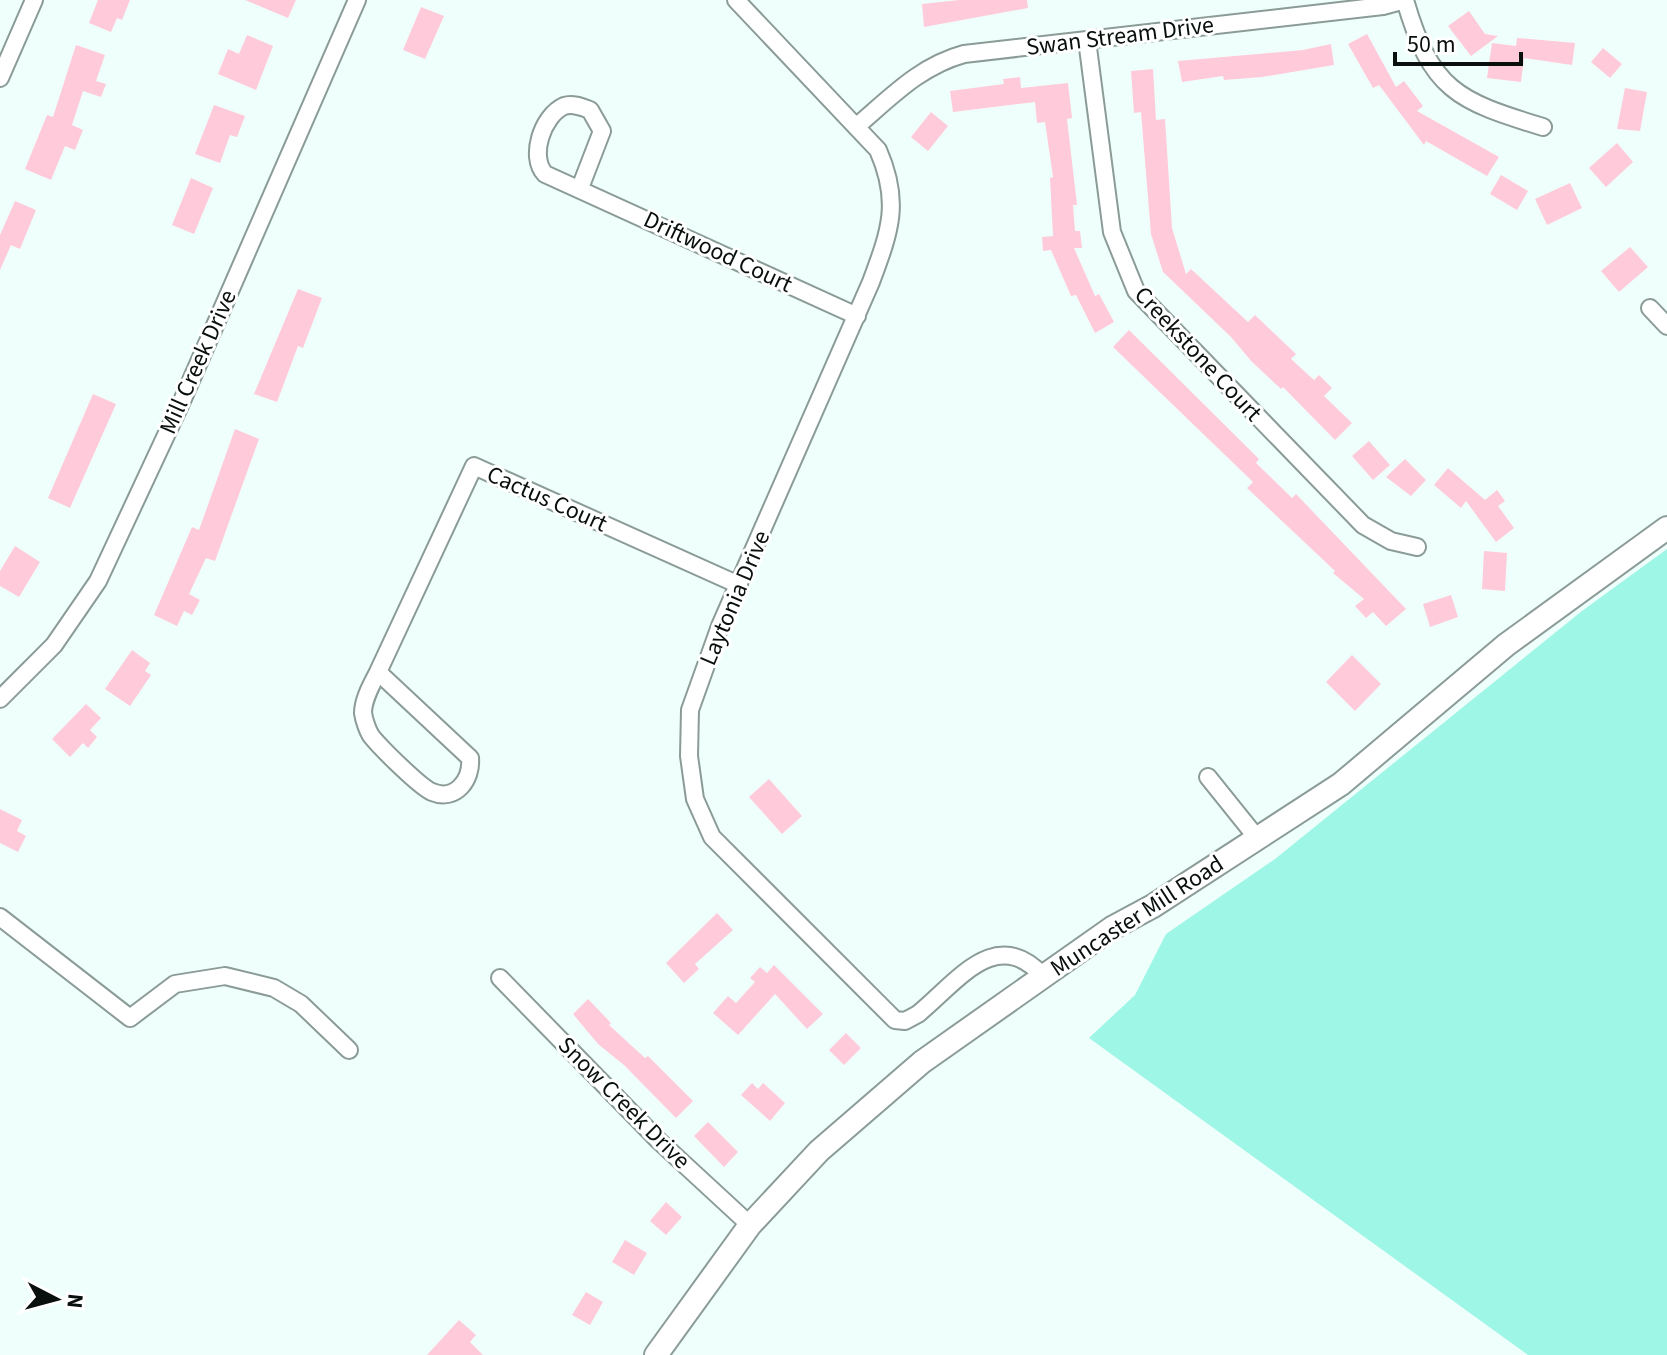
<svg xmlns="http://www.w3.org/2000/svg" width="1667" height="1355" font-family="'Source Sans 3',sans-serif">
<style>
.green{fill:#9ef6e7}
.building{fill:#ffcada}
.lines{fill:none;stroke-linecap:round;stroke-linejoin:round}
.street-casing{stroke:#8a9b98;stroke-width:20}
.secondary-casing{stroke:#8a9b98;stroke-width:26}
.street{stroke:#fff;stroke-width:16}
.secondary{stroke:#fff;stroke-width:22}
.labels{text-anchor:middle;dominant-baseline:central;stroke-width:6;stroke-linejoin:round;paint-order:stroke}
.street-label{font-size:24px;fill:#080f0d;stroke:#fff}
</style>
<rect width="100%" height="100%" fill="#effffb"/>
<!-- green -->
<path class="green" d="M 1667,549 L 1667,1355 L 1528,1355 L 1089,1038 L 1135,995 L 1166,934 L 1275,859 L 1582,611 Z"/>
<!-- building -->
<path class="building" d="M 98,0 L 130,0 L 122,20 L 117,18 L 111,32 L 89,23 Z
M 245,0 L 296,0 L 288,18 Z
M 959,0 L 1027,0 L 1028,8 L 924,27 L 922,4 Z
M 421,7 L 444,16 L 425,59 L 403,50 Z
M 1469,11 L 1485,34 L 1498,36 L 1471,56 L 1448,26 Z
M 1367,34 L 1396,87 L 1404,81 L 1423,106 L 1417,111 L 1499,157 L 1487,176 L 1426,141 L 1424,145 L 1379,85 L 1373,88 L 1348,44 Z
M 247,35 L 273,46 L 256,90 L 218,74 L 228,49 L 239,54 Z
M 1517,38 L 1575,43 L 1572,65 L 1524,58 L 1521,82 L 1487,78 L 1492,43 L 1516,46 Z
M 1331,44 L 1334,65 L 1262,77 L 1224,80 L 1223,76 L 1182,82 L 1178,61 L 1303,50 Z
M 76,45 L 105,55 L 96,81 L 106,84 L 101,97 L 83,91 L 72,125 L 83,130 L 75,150 L 65,146 L 51,180 L 25,169 L 47,115 L 53,117 Z
M 1603,48 L 1622,64 L 1610,78 L 1591,62 Z
M 1153,69 L 1156,120 L 1165,119 L 1172,228 L 1186,274 L 1191,269 L 1248,322 L 1255,315 L 1296,354 L 1291,359 L 1314,380 L 1319,375 L 1332,388 L 1324,396 L 1352,423 L 1335,440 L 1283,387 L 1281,389 L 1252,362 L 1231,337 L 1163,272 L 1151,234 L 1141,112 L 1134,113 L 1131,71 Z
M 1020,77 L 1021,88 L 1068,83 L 1072,118 L 1067,119 L 1077,205 L 1073,205 L 1075,231 L 1080,231 L 1082,248 L 1074,248 L 1095,296 L 1099,294 L 1114,322 L 1095,333 L 1076,295 L 1071,296 L 1051,250 L 1043,251 L 1042,237 L 1053,236 L 1050,178 L 1053,177 L 1045,122 L 1037,123 L 1035,102 L 953,112 L 950,91 L 1004,84 L 1003,79 Z
M 1625,88 L 1647,92 L 1640,131 L 1617,129 Z
M 214,105 L 245,116 L 237,137 L 230,135 L 220,163 L 195,154 Z
M 931,112 L 948,126 L 928,151 L 911,137 Z
M 1617,143 L 1633,162 L 1606,187 L 1589,168 Z
M 1501,175 L 1528,191 L 1517,210 L 1490,194 Z
M 191,178 L 213,188 L 194,234 L 172,225 Z
M 1570,183 L 1582,208 L 1547,225 L 1535,199 Z
M 15,201 L 36,210 L 20,249 L 11,245 L 0,270 L 0,235 Z
M 1630,247 L 1648,267 L 1619,292 L 1601,271 Z
M 298,289 L 322,298 L 303,348 L 298,346 L 277,402 L 254,394 Z
M 1129,330 L 1259,459 L 1256,463 L 1292,498 L 1296,494 L 1406,609 L 1386,626 L 1373,612 L 1366,618 L 1355,606 L 1364,599 L 1333,573 L 1335,571 L 1247,488 L 1253,482 L 1113,347 Z
M 93,394 L 116,404 L 70,508 L 48,498 Z
M 235,429 L 259,439 L 215,561 L 206,558 L 189,594 L 200,600 L 192,615 L 184,611 L 177,626 L 154,615 L 192,527 L 199,530 Z
M 1369,441 L 1390,465 L 1373,480 L 1352,456 Z
M 1405,459 L 1426,480 L 1411,496 L 1386,477 Z
M 1448,468 L 1485,500 L 1497,490 L 1505,501 L 1498,506 L 1514,528 L 1496,542 L 1466,501 L 1461,508 L 1434,485 Z
M 15,546 L 40,562 L 19,597 L 0,586 L 0,571 Z
M 1484,551 L 1507,553 L 1505,591 L 1482,589 Z
M 1451,595 L 1458,617 L 1430,627 L 1423,604 Z
M 132,650 L 150,663 L 145,671 L 151,675 L 130,706 L 105,689 Z
M 1352,655 L 1381,684 L 1355,711 L 1326,682 Z
M 86,704 L 101,718 L 90,730 L 97,737 L 88,748 L 83,743 L 70,757 L 52,739 Z
M 769,779 L 802,816 L 782,834 L 749,797 Z
M 0,809 L 22,820 L 17,831 L 26,836 L 18,852 L 0,843 Z
M 717,913 L 733,930 L 695,964 L 699,969 L 684,983 L 666,963 Z
M 774,965 L 823,1014 L 807,1029 L 775,994 L 738,1035 L 713,1013 L 728,996 L 736,1003 L 755,982 L 750,978 L 760,967 L 767,973 Z
M 588,999 L 611,1023 L 609,1025 L 645,1058 L 648,1056 L 693,1101 L 676,1118 L 624,1065 L 598,1044 L 573,1014 Z
M 846,1033 L 861,1048 L 844,1065 L 829,1050 Z
M 752,1083 L 758,1089 L 763,1083 L 785,1103 L 770,1121 L 741,1095 Z
M 708,1122 L 738,1152 L 724,1167 L 694,1136 Z
M 666,1202 L 682,1217 L 666,1235 L 650,1221 Z
M 625,1240 L 647,1253 L 634,1275 L 612,1262 Z
M 586,1292 L 603,1302 L 590,1325 L 572,1315 Z
M 459,1320 L 476,1335 L 470,1342 L 483,1355 L 427,1355 Z"/>
<g class="lines">
<defs>
<path id="street" d="M 736,0 L 878,150 C 901,202 890,231 871,282 L 720,626 L 690,710 L 689,756 L 695,799 L 712,837 L 895,1020 L 905,1021 L 918,1014 C 958,981 996,925 1043,976
M 1405,0 C 1431,90 1457,101 1543,127
M 1087,40 L 1112,232 L 1136,291 L 1363,525 L 1391,541 L 1417,547
M 0,78 L 34,0
M 857,126 C 891,97 920,66 964,54 L 1383,6 L 1405,0
M 580,188 L 602,131 L 590,110 C 582,107 573,103 564,106 C 542,116 529,157 545,174 L 857,316
M 1650,308 L 1667,326
M 378,672 L 470,758 C 472,779 456,802 432,792 C 420,787 381,748 372,737 C 368,732 364,720 363,713 C 363,699 372,684 378,672 L 474,466 L 739,585
M 0,699 L 54,645 L 98,581 L 182,401 L 357,0
M 1208,777 L 1257,838
M 0,917 L 130,1018 L 175,984 L 225,976 L 274,988 L 301,1004 L 349,1050
M 500,978 L 659,1141 L 750,1225"/>
<path id="secondary" d="M 656,1355 L 750,1225 L 819,1151 L 922,1062 L 1112,928 L 1153,906 L 1341,784 L 1506,645 L 1667,528"/>
</defs>
<!-- street casing -->
<use href="#street" class="street-casing"/>
<!-- secondary casing -->
<use href="#secondary" class="secondary-casing"/>
<!-- street -->
<use href="#street" class="street"/>
<!-- secondary -->
<use href="#secondary" class="secondary"/>
</g>
<g class="labels">
<!-- street labels -->
<g class="street-label">
<text transform="translate(1120 36) rotate(-7)">Swan Stream Drive</text>
<text transform="translate(718 252) rotate(25)">Driftwood Court</text>
<text transform="translate(1198 354) rotate(47)">Creekstone Court</text>
<text transform="translate(198 362) rotate(-66)">Mill Creek Drive</text>
<text transform="translate(547 499) rotate(24)">Cactus Court</text>
<text transform="translate(735 598) rotate(-67)">Laytonia Drive</text>
<text transform="translate(1137 916) rotate(-33)">Muncaster Mill Road</text>
<text transform="translate(624 1103) rotate(45)">Snow Creek Drive</text>
</g>
</g>
<!-- north arrow -->
<g transform="translate(56 1299) rotate(96)" stroke="#ffffff" stroke-width="6" paint-order="stroke">
<path d="M0-6L14 30L0 20L-14 30Z" fill="#080f0d"/>
<text y="-12" font-size="22" font-weight="bold" text-anchor="middle" fill="#080f0d">N</text>
</g>
<!-- scale -->
<path d="M1395 52v12h126v-12" fill="none" stroke="#080f0d" stroke-width="4"/>
<text x="1407" y="52" font-size="24" fill="#080f0d" stroke="#ffffff" stroke-width="6" paint-order="stroke">50 m</text>
</svg>
